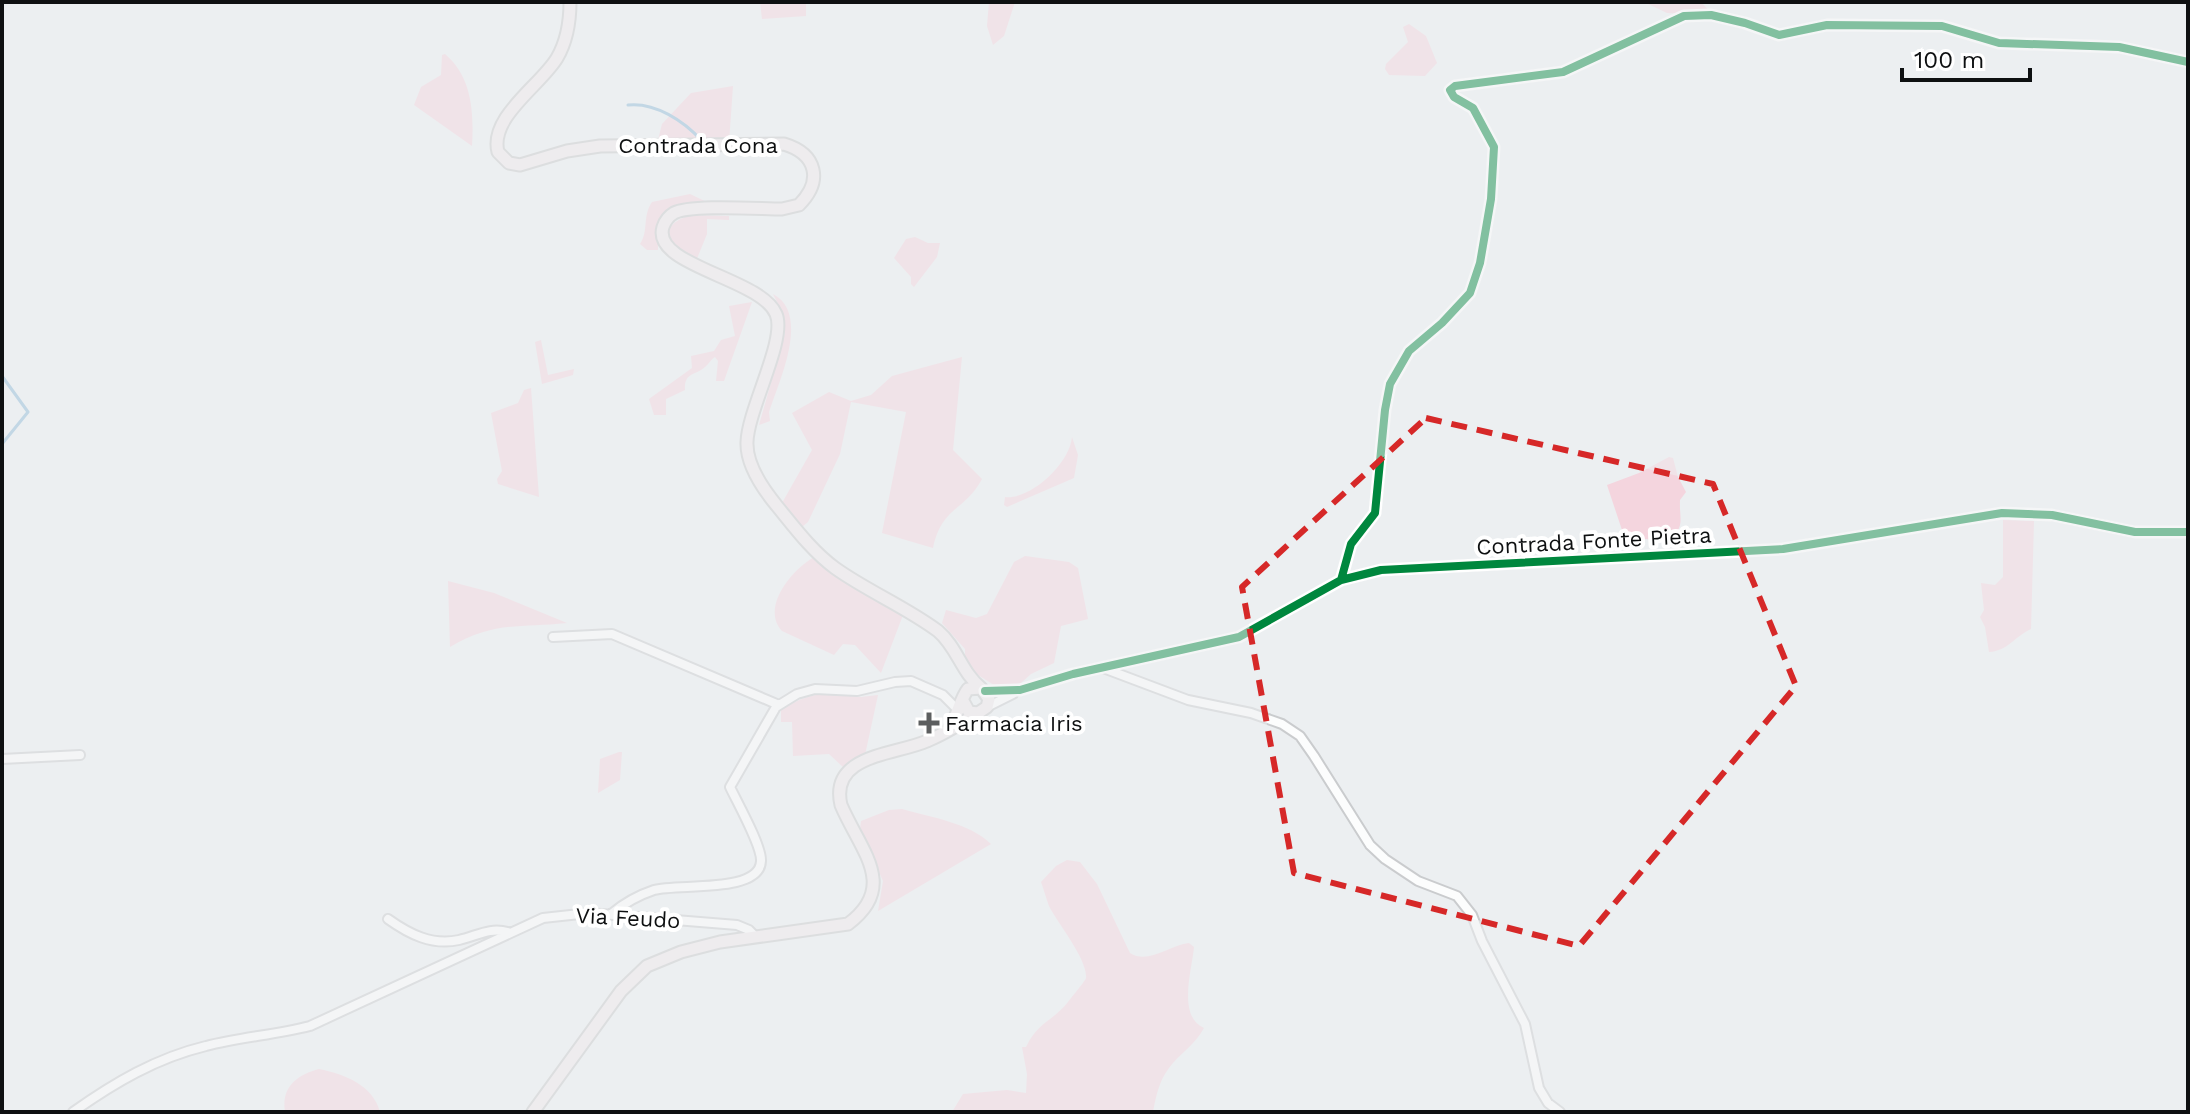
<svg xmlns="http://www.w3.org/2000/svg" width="2190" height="1114" font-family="'Work Sans',sans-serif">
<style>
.green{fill:#f4d5de}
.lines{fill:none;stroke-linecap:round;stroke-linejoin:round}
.stream{stroke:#8ebad7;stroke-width:3}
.minor-casing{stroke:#caccce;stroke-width:12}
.major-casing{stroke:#c8cacb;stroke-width:15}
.minor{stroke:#fcfdfd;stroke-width:8}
.major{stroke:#f0e8eb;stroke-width:11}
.cycleway-casing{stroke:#fff;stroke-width:13}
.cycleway{stroke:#00873e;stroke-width:8}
.marked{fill:none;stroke:#d62828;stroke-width:6;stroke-dasharray:16 10;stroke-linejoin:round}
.poi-dot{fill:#5c5e5f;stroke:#fff;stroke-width:3}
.labels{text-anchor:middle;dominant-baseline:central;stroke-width:8;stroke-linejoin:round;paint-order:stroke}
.street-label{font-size:22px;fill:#0e1011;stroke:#fff}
.poi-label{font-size:22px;fill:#0e1011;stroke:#fff;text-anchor:start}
</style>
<rect width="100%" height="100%" fill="#eceff1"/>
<!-- green -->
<path class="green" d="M 760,2 L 806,2 L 806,16 L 762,19 Z
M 989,2 L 1015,2 L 1004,36 L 993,45 L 987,26 Z
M 1644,2 L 1701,2 L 1713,15 L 1667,13 Z
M 1409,24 L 1426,36 L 1437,63 L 1425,76 L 1389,75 L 1385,69 L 1386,64 L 1408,42 L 1403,27 Z
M 445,54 C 472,77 474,112 472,146 L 414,105 L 421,87 L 441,75 L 442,55 Z
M 733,86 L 729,143 L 658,140 L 662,124 L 691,93 Z
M 690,194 L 715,206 L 688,206 L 658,228 L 658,250 L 647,250 L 640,244 C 649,231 642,217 652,202 Z
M 691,215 L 729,216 L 729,220 L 707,219 L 707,234 L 696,261 L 669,242 C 666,225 676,220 691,215 Z
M 915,237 L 928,243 L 940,243 L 937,257 L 914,287 L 911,284 L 911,277 L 894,258 L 906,239 Z
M 773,294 C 811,314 779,381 769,412 L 770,421 L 759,425 L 785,333 L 784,316 Z
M 752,302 L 724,381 L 716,381 L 718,361 L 715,357 C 711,359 709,364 705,367 C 695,376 684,372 685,390 L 666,399 L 666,415 L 654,415 L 649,399 L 692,368 L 691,356 L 714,351 L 721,340 L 735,336 L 729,306 Z
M 541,340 L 548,375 L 574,369 L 573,375 L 542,384 L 535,342 Z
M 962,357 L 953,450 L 982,479 C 964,512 942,506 933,548 L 882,533 L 906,412 L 851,402 L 840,454 L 808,522 L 802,527 L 782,503 L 812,450 L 792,413 L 829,392 L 851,401 L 871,395 L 892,376 Z
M 531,388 L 539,497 L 498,484 L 497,479 L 502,471 L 491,413 L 518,403 L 524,390 Z
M 1072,437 L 1078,455 L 1074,478 L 1007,507 L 1004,505 L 1005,497 C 1031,500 1070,463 1072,437 Z
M 1669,457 L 1673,458 L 1678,477 L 1686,492 L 1680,500 C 1679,521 1687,529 1664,541 L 1645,539 L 1627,545 L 1607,485 L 1639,473 Z
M 2003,520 L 2034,521 L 2031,629 C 2015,636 2008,651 1989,652 L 1985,627 L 1980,617 L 1984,610 L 1981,583 L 1995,585 L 2003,577 Z
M 1025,556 L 1069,562 L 1078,568 L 1088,619 L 1061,626 L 1054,663 L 1031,674 L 1021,683 L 1005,687 L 994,685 L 970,670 L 965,661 L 965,649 L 942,623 L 946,610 L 976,618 L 987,614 L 1014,562 Z
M 814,557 L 827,570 L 903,615 L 881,673 L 855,645 L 843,644 L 834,655 L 782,631 C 760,607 793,569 814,557 Z
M 448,581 L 494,593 L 567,623 C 520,628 494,621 450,647 Z
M 832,692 L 861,697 L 878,695 L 865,755 L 844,768 L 829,754 L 793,756 L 792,722 L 781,722 L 781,710 C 797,699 812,695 832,692 Z
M 619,752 L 622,752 L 620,780 L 598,793 L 600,759 Z
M 902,809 C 930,817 970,823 991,844 L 878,911 L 883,881 L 860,829 L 861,821 L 889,810 Z
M 1067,860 L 1080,862 L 1097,884 L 1130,953 C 1148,965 1170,945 1189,943 L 1194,947 C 1192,970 1177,1016 1204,1028 C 1195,1045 1179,1054 1169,1068 C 1159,1081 1156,1096 1153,1112 L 952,1112 L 963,1094 L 1007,1090 L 1026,1093 L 1027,1074 L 1022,1047 L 1026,1047 C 1038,1022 1053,1021 1068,1002 C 1071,998 1086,980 1086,978 C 1088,960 1057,922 1049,906 C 1046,898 1044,890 1041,882 L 1056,866 Z
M 319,1069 C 344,1074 373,1085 380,1112 L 285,1112 C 281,1087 297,1075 319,1069 Z"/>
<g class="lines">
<!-- stream -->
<path class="stream" d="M 628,105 C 655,102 684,121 702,141
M 2,376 L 28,412 L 2,444"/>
<defs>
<path id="minor" d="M 1341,580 L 1351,544 L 1375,513 L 1385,410 L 1390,384 L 1409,351 L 1442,323 L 1470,293 L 1480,263 L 1491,199 L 1494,147 L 1473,108 L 1454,97 L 1450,90 L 1455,86 L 1563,72 L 1684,16 L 1711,15 L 1745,23 L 1779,35 L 1827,25 L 1942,26 L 1999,43 L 2119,47 L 2188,62
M 553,637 L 612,634 L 779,705
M 1103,668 L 1188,700 L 1251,713 L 1282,724 L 1300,736 L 1314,756 L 1370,845 L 1385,859 L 1418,881 L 1457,896 L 1472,915 L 1482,941 L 1525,1024 L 1539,1088 L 1548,1103 L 1560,1112
M 985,691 L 1020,690 L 1073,674 L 1239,637 L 1341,580 L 1381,570 L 1783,549 L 2002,513 L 2052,515 L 2135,532 L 2188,532
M 987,707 L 1013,694
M 2,759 L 80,755
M 611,914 C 623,904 639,895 654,890 C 677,883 760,894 761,861 C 762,846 737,802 730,787 L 776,707 L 797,694 L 815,689 L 857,691 L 895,682 L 911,681 L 943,695 L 959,711
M 388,919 C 409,934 432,946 459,940 C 477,936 489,927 508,932
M 73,1112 C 114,1083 156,1058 206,1046 C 240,1037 275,1035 310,1026 L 543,918 L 589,913 L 737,925 L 749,930 L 755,936"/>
<path id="major" d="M 570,2 C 570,21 567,41 557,58 C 541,85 489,117 498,152 L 509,163 L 520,165 L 567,151 L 600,146 L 784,144 C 817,154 823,181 799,205 L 782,209 C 760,209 691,204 674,213 C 669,216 665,221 663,227 C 651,266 761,278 776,314 C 787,339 748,409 747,442 C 746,465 763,489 777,506 C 795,528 812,551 835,568 C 867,591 906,607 938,631 C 957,647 962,673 981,688
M 950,727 C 958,715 960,699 968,689 L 981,688 L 989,699 L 987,707 L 978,713 L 969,712 L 963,701
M 533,1112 L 621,991 L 647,966 L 681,952 L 720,942 L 848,924 C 899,886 860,850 841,805 C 829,754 896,755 927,741 C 945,734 961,723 978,713"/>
</defs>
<!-- minor casing -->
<use href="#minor" class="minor-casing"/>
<!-- major casing -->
<use href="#major" class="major-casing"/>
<!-- minor -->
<use href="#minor" class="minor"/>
<!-- major -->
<use href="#major" class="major"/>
<defs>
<path id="cycleway" d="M 1341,580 L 1351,544 L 1375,513 L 1385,410 L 1390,384 L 1409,351 L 1442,323 L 1470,293 L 1480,263 L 1491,199 L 1494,147 L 1473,108 L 1454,97 L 1450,90 L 1455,86 L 1563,72 L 1684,16 L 1711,15 L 1745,23 L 1779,35 L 1827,25 L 1942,26 L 1999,43 L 2119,47 L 2188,62
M 985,691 L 1020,690 L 1073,674 L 1239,637 L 1341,580 L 1381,570 L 1783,549 L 2002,513 L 2052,515 L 2135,532 L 2188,532"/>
</defs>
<!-- cycleway casing -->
<use href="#cycleway" class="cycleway-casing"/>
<!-- cycleway -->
<use href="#cycleway" class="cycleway"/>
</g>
<!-- marked area -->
<path d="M0 0H2190V1114H0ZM 1426,418 L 1713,484 L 1796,686 L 1579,946 L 1294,873 L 1242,587 Z" fill="#eceff1" fill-opacity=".55" fill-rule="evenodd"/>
<path class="marked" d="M 1426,418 L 1713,484 L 1796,686 L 1579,946 L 1294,873 L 1242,587 Z"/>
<!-- markers -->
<path class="poi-dot" d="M925 711h8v8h8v8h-8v8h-8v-8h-8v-8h8z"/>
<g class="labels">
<!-- street labels -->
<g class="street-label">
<text x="698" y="145">Contrada Cona</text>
<text transform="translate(1594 541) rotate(-3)">Contrada Fonte Pietra</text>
<text transform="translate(628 918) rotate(3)">Via Feudo</text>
</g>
<!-- poi labels -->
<g class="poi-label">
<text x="945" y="723">Farmacia Iris</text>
</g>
</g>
<!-- border -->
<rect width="2190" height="1114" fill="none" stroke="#0e1011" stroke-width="8"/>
<!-- scale -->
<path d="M1902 68v12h128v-12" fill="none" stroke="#0e1011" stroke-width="4"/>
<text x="1914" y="68" font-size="24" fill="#0e1011" stroke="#ffffff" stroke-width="6" paint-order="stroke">100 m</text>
</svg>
